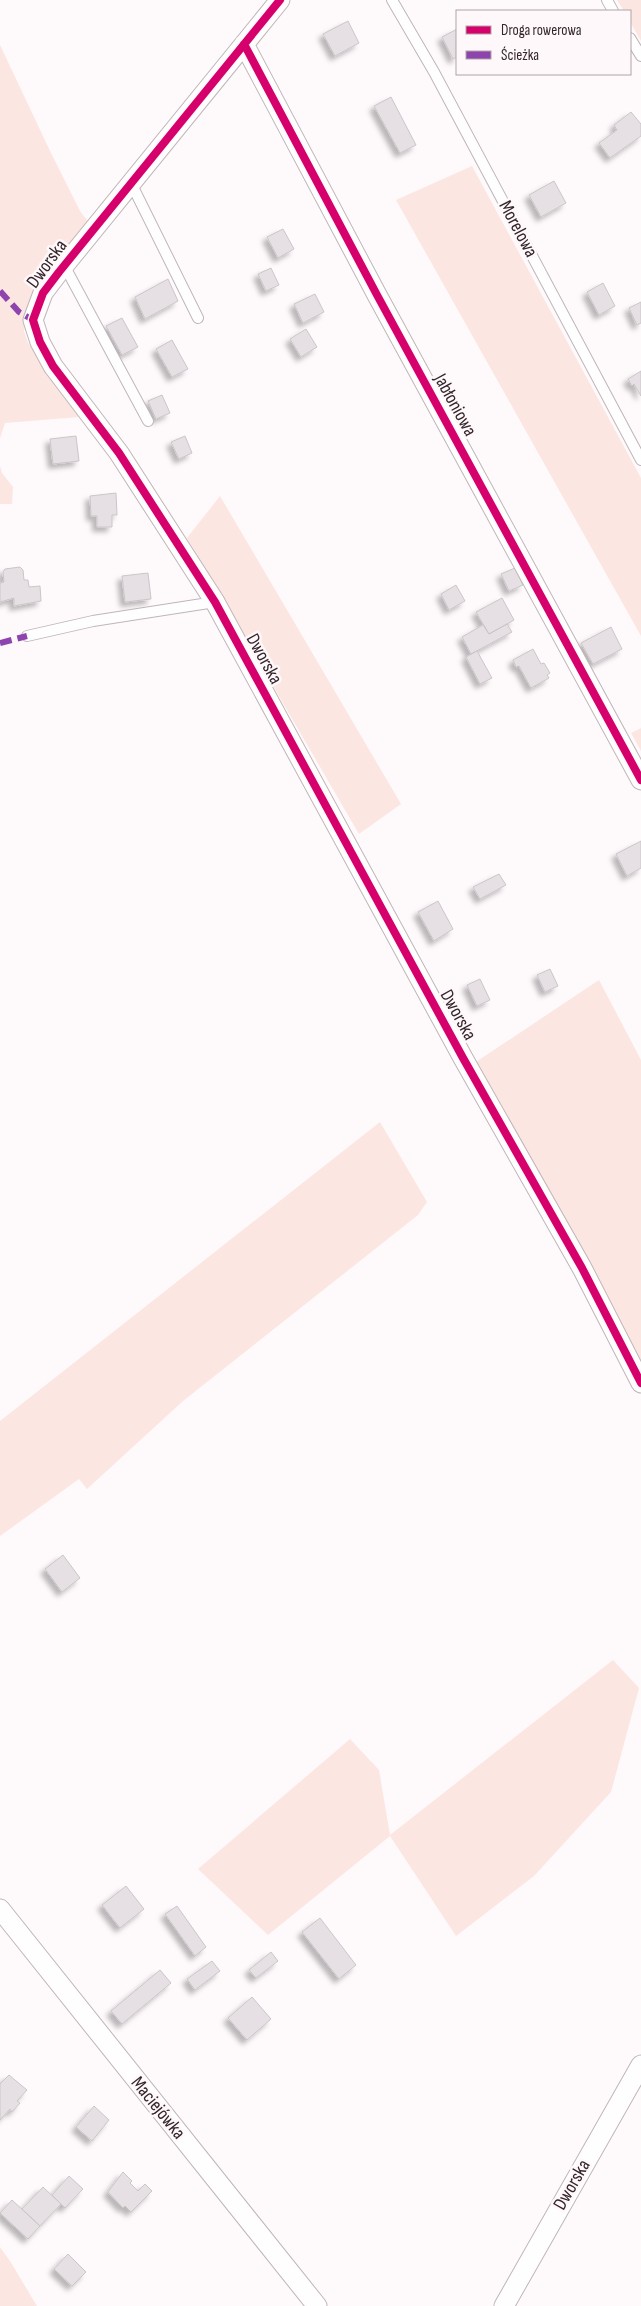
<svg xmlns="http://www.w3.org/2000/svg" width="641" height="2306" font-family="'Sofia Sans Condensed',sans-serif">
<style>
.green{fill:#fce6e2}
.building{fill:#e6dfe3;stroke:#cbc5c9;filter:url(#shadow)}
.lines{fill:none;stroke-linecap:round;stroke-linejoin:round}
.service-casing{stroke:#bfb6ba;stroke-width:12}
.minor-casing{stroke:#bfb6ba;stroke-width:21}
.service{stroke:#fffefe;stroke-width:10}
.minor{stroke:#fffefe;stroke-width:19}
.quiet{stroke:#8e44ad;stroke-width:6;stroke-dasharray:12 6;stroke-linecap:butt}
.cycleway-casing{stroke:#fff8fa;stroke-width:11}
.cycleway{stroke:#d6006c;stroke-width:8}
.labels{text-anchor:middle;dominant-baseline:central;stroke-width:5;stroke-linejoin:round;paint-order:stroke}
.street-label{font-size:19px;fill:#32262a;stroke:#fff8fa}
</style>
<defs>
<filter id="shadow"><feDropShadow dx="-4.5" dy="4.5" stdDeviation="2.5" flood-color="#0004"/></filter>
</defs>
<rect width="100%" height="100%" fill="#fef9fb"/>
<!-- green -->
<path class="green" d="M 617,0 L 641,0 L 641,41 L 630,22 L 630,11 L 624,11 Z
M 0,45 L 50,151 L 80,211 L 91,225 L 33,296 L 24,331 L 28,343 L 79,417 L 5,423 L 0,438 Z
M 472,166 L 641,478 L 641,636 L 396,200 Z
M 0,466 L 2,473 L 13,487 L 12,504 L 0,504 Z
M 220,496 L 401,804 L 359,834 L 187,538 Z
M 641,728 L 641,751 L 631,733 Z
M 599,980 L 641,1060 L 641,1377 L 473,1064 Z
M 380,1122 L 427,1202 L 418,1215 L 183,1401 L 87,1489 L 79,1479 L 0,1536 L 0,1421 Z
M 613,1660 L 639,1688 L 611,1792 L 534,1876 L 456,1936 L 390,1836 L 268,1935 L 198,1869 L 350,1739 L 379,1770 L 390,1835 Z
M 0,2247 L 10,2261 L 37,2306 L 0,2306 Z"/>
<!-- building -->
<path class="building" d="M 348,21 L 359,43 L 335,56 L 323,34 Z
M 457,29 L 457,57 L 453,59 L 442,37 Z
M 391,97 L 416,145 L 400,153 L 374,106 Z
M 631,112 L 641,124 L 641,136 L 610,158 L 599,143 L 617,130 L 614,125 Z
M 554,181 L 566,203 L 541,217 L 529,195 Z
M 283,229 L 294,249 L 278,258 L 267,237 Z
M 271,268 L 279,285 L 266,291 L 258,274 Z
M 168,279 L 178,301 L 145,319 L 135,297 Z
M 603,283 L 615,306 L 599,315 L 587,292 Z
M 315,294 L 324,312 L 303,323 L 294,304 Z
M 641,302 L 641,323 L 637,325 L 629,308 Z
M 122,318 L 138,347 L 122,355 L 106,326 Z
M 306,329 L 317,347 L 301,357 L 290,339 Z
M 172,340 L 188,369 L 172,377 L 156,349 Z
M 641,371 L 641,396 L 634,384 L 632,386 L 628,379 Z
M 162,395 L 170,413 L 156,419 L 148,401 Z
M 76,436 L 79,461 L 53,464 L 50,439 Z
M 185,436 L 192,453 L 179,459 L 171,442 Z
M 116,493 L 117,515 L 112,515 L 112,527 L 97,527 L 97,516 L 91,516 L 90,496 Z
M 20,567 L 23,570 L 24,580 L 28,580 L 29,587 L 40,586 L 41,601 L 14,606 L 14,598 L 0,602 L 0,583 L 4,582 L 3,572 L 5,569 Z
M 515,568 L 523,585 L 509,591 L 501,574 Z
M 148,573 L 151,599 L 125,602 L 122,576 Z
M 456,585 L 465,601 L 449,610 L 441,594 Z
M 502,598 L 514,620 L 489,634 L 476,612 Z
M 507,624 L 512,632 L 471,654 L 462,637 L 483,625 L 489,634 Z
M 611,627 L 622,649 L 593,664 L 581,643 Z
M 533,649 L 541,664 L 544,663 L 550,673 L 547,675 L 549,678 L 531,688 L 519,666 L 516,667 L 513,660 Z
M 477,651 L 492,678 L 480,684 L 466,657 Z
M 641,841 L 641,868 L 627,876 L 616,854 Z
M 499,874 L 506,885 L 480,899 L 473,887 Z
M 438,901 L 453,929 L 434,941 L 418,912 Z
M 550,969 L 558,986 L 545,992 L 537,975 Z
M 480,979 L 490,1000 L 477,1006 L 467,985 Z
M 63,1555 L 80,1578 L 62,1592 L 45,1569 Z
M 126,1886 L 144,1909 L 120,1928 L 102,1905 Z
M 177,1906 L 206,1947 L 195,1956 L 165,1914 Z
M 320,1918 L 356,1965 L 339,1979 L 302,1932 Z
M 271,1952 L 278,1961 L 256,1978 L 249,1970 Z
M 212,1961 L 220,1971 L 195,1990 L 187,1979 Z
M 160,1970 L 171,1983 L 122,2024 L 111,2011 Z
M 252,1997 L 271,2019 L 247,2040 L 228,2018 Z
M 9,2075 L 27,2090 L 17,2101 L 20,2103 L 12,2112 L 10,2109 L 0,2120 L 0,2084 Z
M 94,2106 L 109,2120 L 92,2141 L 76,2127 Z
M 123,2172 L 132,2181 L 130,2183 L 138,2191 L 145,2184 L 152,2191 L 131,2212 L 125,2206 L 123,2208 L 108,2192 Z
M 69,2176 L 83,2189 L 65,2208 L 52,2195 Z
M 43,2187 L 61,2204 L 40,2226 L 22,2209 Z
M 12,2200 L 40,2226 L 28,2239 L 0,2213 Z
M 68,2254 L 86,2272 L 72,2286 L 54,2269 Z"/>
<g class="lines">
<defs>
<path id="service" d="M 392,0 L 434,72 L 641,460
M 607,0 L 613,11
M 630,38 L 641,56
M 131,183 L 198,318
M 64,265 L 148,421
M 27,636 L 93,621 L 215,602"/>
<path id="minor" d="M 280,0 L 59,272 L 43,293 L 33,320 L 40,342 L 53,366 L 119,453 L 215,602 L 463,1058 L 582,1268 L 641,1383
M 244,44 L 377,295 L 641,780
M 0,1909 L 317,2306
M 504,2306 L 641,2065"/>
</defs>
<!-- service casing -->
<use href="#service" class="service-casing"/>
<!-- minor casing -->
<use href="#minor" class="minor-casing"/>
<!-- service -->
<use href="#service" class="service"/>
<!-- minor -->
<use href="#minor" class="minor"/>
<!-- quiet -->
<path class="quiet" d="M 0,291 L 19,312 L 33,320
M 0,643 L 27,636"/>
<defs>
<path id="cycleway" d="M 280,0 L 59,272 L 43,293 L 33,320 L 40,342 L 53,366 L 119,453 L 215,602 L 463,1058 L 582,1268 L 641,1383
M 244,44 L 377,295 L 641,780"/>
</defs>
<!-- cycleway casing -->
<use href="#cycleway" class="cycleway-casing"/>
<!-- cycleway -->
<use href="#cycleway" class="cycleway"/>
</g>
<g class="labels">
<!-- street labels -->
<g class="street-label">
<text transform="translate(518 229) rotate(62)">Morelowa</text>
<text transform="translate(47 264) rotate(-54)">Dworska</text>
<text transform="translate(455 405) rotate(61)">Jabłoniowa</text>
<text transform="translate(264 659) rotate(61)">Dworska</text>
<text transform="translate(458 1015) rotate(61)">Dworska</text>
<text transform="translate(158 2108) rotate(51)">Maciejówka</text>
<text transform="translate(572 2185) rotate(-60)">Dworska</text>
</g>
</g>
<!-- legend -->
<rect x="456" y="10" width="175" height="65" fill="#fff8fa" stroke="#ada4a7"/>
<rect x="466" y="26" width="25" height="8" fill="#d6006c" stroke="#ada4a7"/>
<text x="501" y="35" font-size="15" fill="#32262a">Droga rowerowa</text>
<rect x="466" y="51" width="25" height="8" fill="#8e44ad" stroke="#ada4a7"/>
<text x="501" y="60" font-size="15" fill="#32262a">Ścieżka</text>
</svg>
